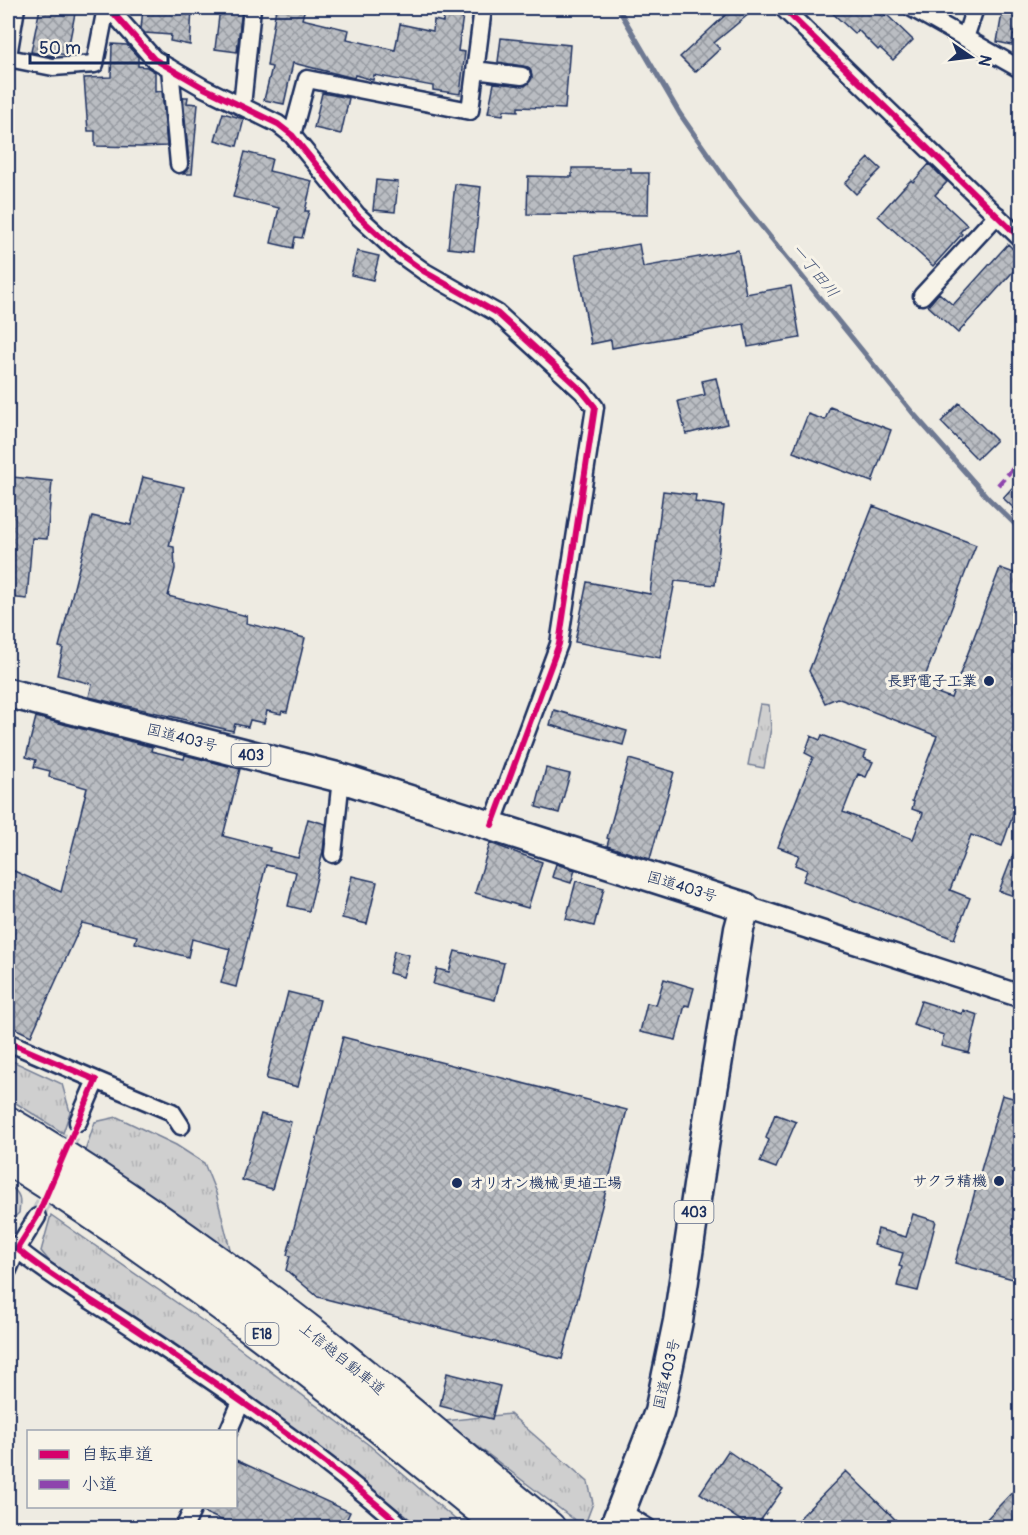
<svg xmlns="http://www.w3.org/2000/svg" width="1028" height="1535" font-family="Pangolin,'Klee One',sans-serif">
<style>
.grass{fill:url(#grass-tufts);stroke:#757f96;stroke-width:1.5}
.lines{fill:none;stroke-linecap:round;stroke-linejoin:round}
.stream{stroke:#6e7992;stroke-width:5}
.building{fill:url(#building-cross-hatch);stroke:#1b2f5e;stroke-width:1.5}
.minor-tunnel{stroke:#c4c5c8;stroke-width:16;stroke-dasharray:16 8;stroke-linecap:butt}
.minor-casing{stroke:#1b2f5e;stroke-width:21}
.tertiary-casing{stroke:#1b2f5e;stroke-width:26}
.trunk-casing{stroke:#1b2f5e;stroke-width:33}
.motorway-casing{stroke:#1b2f5e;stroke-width:36}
.minor{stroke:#f7f3e8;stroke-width:16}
.tertiary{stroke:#f7f3e8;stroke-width:21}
.trunk{stroke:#f7f3e8;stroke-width:28}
.motorway{stroke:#f7f3e8;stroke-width:32}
.quiet{stroke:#8e44ad;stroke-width:4.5;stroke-dasharray:9 4.5;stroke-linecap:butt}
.cycleway-casing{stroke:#f7f3e8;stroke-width:10}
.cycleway{stroke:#d6006c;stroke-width:6}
.poi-dot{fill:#1b2f5e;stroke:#f7f3e8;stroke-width:2}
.labels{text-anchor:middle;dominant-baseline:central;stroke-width:6;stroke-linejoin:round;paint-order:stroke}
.shield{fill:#f7f3e8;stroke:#5d6a87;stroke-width:1.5}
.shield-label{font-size:14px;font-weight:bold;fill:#1b2f5e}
.poi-label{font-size:15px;font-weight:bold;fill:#1b2f5e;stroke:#f7f3e8;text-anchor:end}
.street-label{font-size:15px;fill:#1b2f5e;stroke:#f7f3e8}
.water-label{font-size:16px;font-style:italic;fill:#455478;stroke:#f7f3e8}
</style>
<defs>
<pattern id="grass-tufts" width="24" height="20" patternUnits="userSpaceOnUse" patternTransform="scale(1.5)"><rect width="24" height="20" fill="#cfcfcf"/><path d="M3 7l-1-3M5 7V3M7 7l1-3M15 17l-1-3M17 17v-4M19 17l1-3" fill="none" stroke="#b1b2b4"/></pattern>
<pattern id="building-cross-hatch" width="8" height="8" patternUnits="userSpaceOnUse" patternTransform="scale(1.5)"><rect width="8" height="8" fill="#babdc2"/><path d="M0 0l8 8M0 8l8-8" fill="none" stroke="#969aa1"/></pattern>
</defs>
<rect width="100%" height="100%" fill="#eeebe2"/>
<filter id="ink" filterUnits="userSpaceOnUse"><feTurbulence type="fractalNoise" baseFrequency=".0167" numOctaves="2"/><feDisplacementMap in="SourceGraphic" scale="12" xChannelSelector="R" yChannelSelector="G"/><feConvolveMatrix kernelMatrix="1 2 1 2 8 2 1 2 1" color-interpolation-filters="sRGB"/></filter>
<g filter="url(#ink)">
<!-- grass -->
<path class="grass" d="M 760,704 L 769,705 L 771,728 L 764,768 L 748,765 Z
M 8,1059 L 62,1084 L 70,1112 L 63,1133 L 8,1098 Z
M 117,1117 L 176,1145 L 204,1163 L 216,1193 L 231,1253 L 85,1151 L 95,1122 Z
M 8,1185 C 21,1193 21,1199 19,1213 L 8,1223 Z
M 51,1215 L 210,1326 L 369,1445 L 464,1527 L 420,1527 L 352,1473 L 193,1358 L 50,1262 L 41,1251 Z
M 510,1414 L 588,1482 L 593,1503 L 584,1527 L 444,1421 Z"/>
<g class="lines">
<!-- stream -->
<path class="stream" d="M 618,8 L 680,114 L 737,196 L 912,412 L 988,498 L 1020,529"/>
</g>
<!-- building -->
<path class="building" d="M 40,8 L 76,8 L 67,55 L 54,53 L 54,56 L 31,52 Z
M 143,8 L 192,8 L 190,45 L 170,41 L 171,35 L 145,33 L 141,29 Z
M 220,8 L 242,8 L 237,52 L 215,49 Z
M 276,8 L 305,8 L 302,19 L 349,30 L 347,39 L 395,50 L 400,24 L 433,31 L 434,20 L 443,22 L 445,8 L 464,8 L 458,51 L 465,52 L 460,94 L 433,90 L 433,86 L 374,75 L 373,80 L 355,75 L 354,78 L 293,63 L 284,104 L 264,100 L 272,67 L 267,66 Z
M 733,8 L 756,8 L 714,43 L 720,49 L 695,72 L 680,57 Z
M 827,8 L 873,8 L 883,17 L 886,14 L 913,40 L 893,60 L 880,48 L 878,50 L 858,30 L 855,34 Z
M 1003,8 L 1020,8 L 1020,37 L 1013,35 L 1012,45 L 997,42 Z
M 501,38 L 570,45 L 565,109 L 518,107 L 518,111 L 504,110 L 503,115 L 488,113 L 494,83 L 525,86 L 532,78 L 531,71 L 528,67 L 498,62 Z
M 112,44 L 127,45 L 138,57 L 138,66 L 147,67 L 155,72 L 155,92 L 162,91 L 167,146 L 141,147 L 95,146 L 95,131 L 88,131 L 84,78 L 111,77 Z
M 322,93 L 349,98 L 341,134 L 314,128 Z
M 183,97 L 188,97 L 187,103 L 198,104 L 192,174 L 183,174 L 188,169 L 189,163 Z
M 223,113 L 244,119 L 237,146 L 215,140 Z
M 245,152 L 272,159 L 269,171 L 312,181 L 305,211 L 309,211 L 302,238 L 295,237 L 293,248 L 271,243 L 279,208 L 233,197 Z
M 869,158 L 881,169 L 856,194 L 845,183 Z
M 929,164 L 947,182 L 935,195 L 967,225 L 960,232 L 962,234 L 933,266 L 878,216 L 902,189 L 911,180 L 913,182 Z
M 572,168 L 631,168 L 631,173 L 649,173 L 648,215 L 527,214 L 528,176 L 572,177 Z
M 376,180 L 398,182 L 395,212 L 373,210 Z
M 455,184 L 481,187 L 474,251 L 448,248 Z
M 639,244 L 643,267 L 738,250 L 746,294 L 791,286 L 800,338 L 748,347 L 744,324 L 612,348 L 611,340 L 591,344 L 575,255 Z
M 1008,244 L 1020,256 L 1020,264 L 958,333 L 928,306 L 939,293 L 953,305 Z
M 357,251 L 379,256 L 373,280 L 351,275 Z
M 716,378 L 727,424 L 686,434 L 678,401 L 705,395 L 702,381 Z
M 959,403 L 996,440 L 977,459 L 941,422 Z
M 830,407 L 891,430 L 872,482 L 793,452 L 808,414 L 825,420 Z
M 12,477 L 52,481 L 47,539 L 32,538 L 27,599 L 8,597 L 8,537 Z
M 143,477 L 184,487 L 169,546 L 174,547 L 175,569 L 168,596 L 247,616 L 246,623 L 305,638 L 287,712 L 282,711 L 281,714 L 267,711 L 264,723 L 250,720 L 248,727 L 235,724 L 233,731 L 89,697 L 92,684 L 57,675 L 63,648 L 59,647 L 92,516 L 131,525 Z
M 1020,479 L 1020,514 L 1003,498 Z
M 663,491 L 696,495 L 695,502 L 724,506 L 715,585 L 675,581 L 660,658 L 575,642 L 587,582 L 650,594 Z
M 873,506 L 976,545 L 921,687 L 951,698 L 1000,568 L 1020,575 L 1020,795 L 1002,846 L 971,835 L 950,890 L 970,898 L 954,939 L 803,881 L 807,870 L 795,865 L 799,855 L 778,847 L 813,757 L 805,753 L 811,736 L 820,740 L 822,735 L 866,752 L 864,758 L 873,762 L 866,777 L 858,774 L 843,812 L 913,839 L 923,813 L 912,809 L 914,802 L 912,801 L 937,736 L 837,698 L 825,703 L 809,671 Z
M 554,710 L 627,731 L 623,745 L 550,725 Z
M 36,717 L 152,747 L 151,751 L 184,759 L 185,755 L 240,769 L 223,836 L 270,848 L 269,851 L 298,858 L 308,819 L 326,824 L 323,851 L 309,911 L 288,906 L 296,872 L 266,865 L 236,987 L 221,983 L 230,949 L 192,939 L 188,957 L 135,943 L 137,936 L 82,923 L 31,1036 L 8,1025 L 8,879 L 12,870 L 61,892 L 87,788 L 49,777 L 50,771 L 34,767 L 36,760 L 26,757 Z
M 629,759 L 674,772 L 650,859 L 607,846 L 609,839 L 607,838 Z
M 546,768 L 570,774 L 559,813 L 536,807 Z
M 1019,839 L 1020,839 L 1020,898 L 999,891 Z
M 490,843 L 542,862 L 528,908 L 475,893 Z
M 556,864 L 575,870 L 571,883 L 552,877 Z
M 352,876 L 377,882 L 367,924 L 342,918 Z
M 576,881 L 604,888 L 594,926 L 566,919 Z
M 394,951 L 409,955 L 403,977 L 389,973 Z
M 455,951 L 504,963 L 495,1000 L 433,984 L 437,969 L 449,972 Z
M 664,979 L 694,988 L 689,1006 L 685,1005 L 676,1040 L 640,1032 L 647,1003 L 656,1005 Z
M 288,992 L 320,1000 L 298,1087 L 266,1079 Z
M 921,1001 L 962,1014 L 963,1010 L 978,1015 L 969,1053 L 941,1046 L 944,1035 L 913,1025 Z
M 343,1037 L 627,1110 L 562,1359 L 318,1297 L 286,1270 L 290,1256 L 287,1255 Z
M 1002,1095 L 1020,1100 L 1020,1281 L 955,1263 Z
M 261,1114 L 291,1122 L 272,1189 L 242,1180 Z
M 775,1114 L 796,1122 L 776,1168 L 760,1162 L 769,1140 L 766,1138 Z
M 913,1214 L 936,1221 L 918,1291 L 897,1286 L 902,1267 L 899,1266 L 903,1253 L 874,1245 L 878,1229 L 906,1237 Z
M 447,1373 L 500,1386 L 492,1419 L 440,1406 Z
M 728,1451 L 783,1489 L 756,1527 L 750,1527 L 700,1493 Z
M 236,1460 L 350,1512 L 343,1527 L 237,1527 L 203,1512 L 204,1506 L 236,1506 Z
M 846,1471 L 903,1527 L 791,1527 Z
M 1020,1484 L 1020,1527 L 979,1527 Z"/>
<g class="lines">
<!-- minor-tunnel -->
<path class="minor-tunnel" d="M 37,1217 L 78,1122"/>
<defs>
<path id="minor" d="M 109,8 L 154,59 L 204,88 L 278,124 L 292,135 L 357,215 L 397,252 L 425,272 L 497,313 L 582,391 L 595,407 L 559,644 L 492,825
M 783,8 L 1020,238
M 912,8 L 1020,69
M 965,38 L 975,8
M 8,56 L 16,8
M 8,58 L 53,67 L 95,64 L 106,8
M 170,68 L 179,164
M 475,70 L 522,76
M 242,106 L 252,8
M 292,135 L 307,79 L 470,111 L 483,8
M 922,296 L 997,215
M 333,854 L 341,778
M 8,1042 L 96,1080 L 78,1122
M 96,1080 L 172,1112 L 181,1126
M 37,1217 L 17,1249 C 56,1281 100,1305 141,1333 C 232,1394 323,1456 404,1528
M 8,1270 L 17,1249 L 8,1244
M 228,1432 L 241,1402
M 621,1511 L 648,1528
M 184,1528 L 194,1506"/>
<path id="tertiary" d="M 745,907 L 1020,996"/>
<path id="trunk" d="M 8,693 L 341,778 L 745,907 L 739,929 L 703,1152 L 678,1321 L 659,1412 L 614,1528"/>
<path id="motorway" d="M 8,1123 C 118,1187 227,1267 328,1346 C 402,1405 474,1468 549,1528
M 8,1158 C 183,1267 344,1396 504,1528"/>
</defs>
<!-- minor casing -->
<use href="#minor" class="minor-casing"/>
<!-- tertiary casing -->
<use href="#tertiary" class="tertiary-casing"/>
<!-- trunk casing -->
<use href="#trunk" class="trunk-casing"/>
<!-- motorway casing -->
<use href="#motorway" class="motorway-casing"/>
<!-- minor -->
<use href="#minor" class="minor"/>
<!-- tertiary -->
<use href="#tertiary" class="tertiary"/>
<!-- trunk -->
<use href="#trunk" class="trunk"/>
<!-- motorway -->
<use href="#motorway" class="motorway"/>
<!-- quiet -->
<path class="quiet" d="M 998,485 L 1020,461"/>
<defs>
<path id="cycleway" d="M 109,8 L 154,59 L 204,88 L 278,124 L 292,135 L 357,215 L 397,252 L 425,272 L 497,313 L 582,391 L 595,407 L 559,644 L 492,825
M 783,8 L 1020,238
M 8,1042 L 96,1080 L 37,1217 L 17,1249 C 56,1281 100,1305 141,1333 C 232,1394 323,1456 404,1528"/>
</defs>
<!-- cycleway casing -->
<use href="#cycleway" class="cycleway-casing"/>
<!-- cycleway -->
<use href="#cycleway" class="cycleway"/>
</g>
</g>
<!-- markers -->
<g class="poi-dot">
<circle cx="989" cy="681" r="6"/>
<circle cx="999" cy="1181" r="6"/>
<circle cx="457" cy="1183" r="6"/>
</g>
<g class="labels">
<!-- shield labels -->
<g class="shield">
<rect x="231.5" y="744" width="39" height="22" rx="4.5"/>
<rect x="674.5" y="1201" width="39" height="22" rx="4.5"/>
<rect x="245.5" y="1323" width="33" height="22" rx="4.5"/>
</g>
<g class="shield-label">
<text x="251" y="755">403</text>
<text x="694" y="1212">403</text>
<text x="262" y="1334">E18</text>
</g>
<!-- poi labels -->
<g class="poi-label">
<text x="977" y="681">長野電子工業</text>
<text x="987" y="1181">サクラ精機</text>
<text x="469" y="1183" text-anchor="start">オリオン機械 更埴工場</text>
</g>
<!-- street labels -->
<g class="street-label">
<text transform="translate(182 738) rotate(14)">国道403号</text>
<text transform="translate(682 887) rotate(17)">国道403号</text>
<text transform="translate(342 1359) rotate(39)">上信越自動車道</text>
<text transform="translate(667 1374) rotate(-77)">国道403号</text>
</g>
<!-- water labels -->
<g class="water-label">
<text transform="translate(815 271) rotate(51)">一丁田川</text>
</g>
</g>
<!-- margin -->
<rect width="1028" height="1535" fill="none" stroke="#f7f3e8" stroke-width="30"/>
<rect x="15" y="15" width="998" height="1505" fill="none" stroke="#1b2f5e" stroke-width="2" filter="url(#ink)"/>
<!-- legend -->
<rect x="27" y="1430" width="210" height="78" fill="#f7f3e8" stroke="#9fa5b1" stroke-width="1.5"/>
<rect x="39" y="1450" width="30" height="9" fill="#d6006c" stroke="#9fa5b1" stroke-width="1.5"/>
<text x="81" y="1460" font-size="18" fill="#1b2f5e">自転車道</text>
<rect x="39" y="1480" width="30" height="9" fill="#8e44ad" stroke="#9fa5b1" stroke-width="1.5"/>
<text x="81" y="1490" font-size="18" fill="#1b2f5e">小道</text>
<!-- north arrow -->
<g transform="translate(971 57) rotate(104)" stroke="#f7f3e8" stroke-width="4.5" paint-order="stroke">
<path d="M0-4.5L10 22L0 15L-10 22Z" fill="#1b2f5e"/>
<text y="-9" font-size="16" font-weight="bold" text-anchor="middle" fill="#1b2f5e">N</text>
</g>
<!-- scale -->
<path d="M30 54v9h138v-9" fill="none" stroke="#1b2f5e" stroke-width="3"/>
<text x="39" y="54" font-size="18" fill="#1b2f5e" stroke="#f7f3e8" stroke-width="4.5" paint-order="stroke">50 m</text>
</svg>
